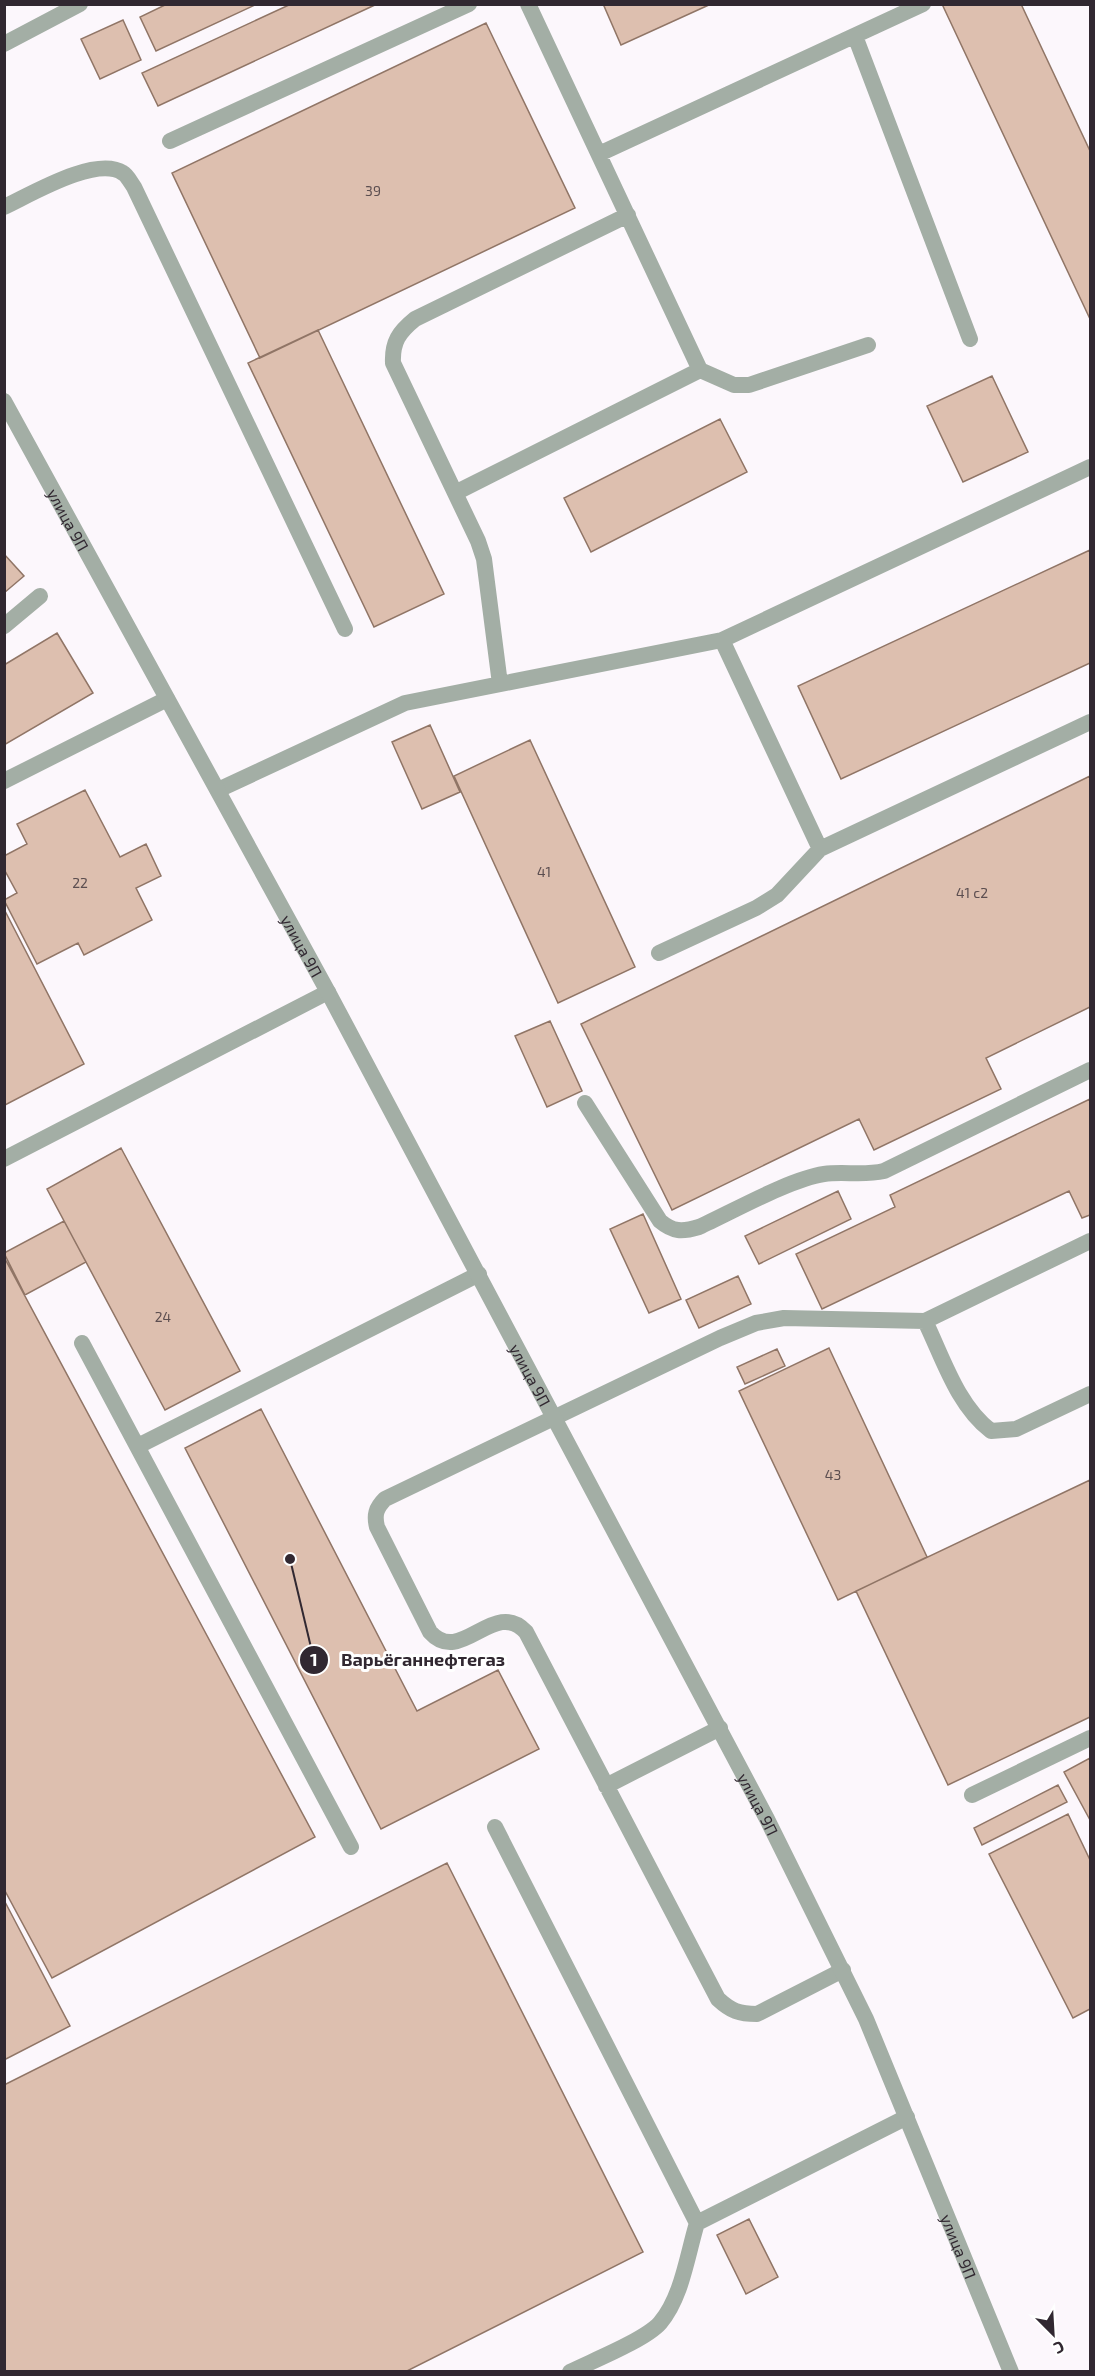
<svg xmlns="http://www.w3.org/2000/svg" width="1095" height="2376" font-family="'Exo 2',sans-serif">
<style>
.building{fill:#ddbfaf;stroke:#907566;stroke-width:1.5}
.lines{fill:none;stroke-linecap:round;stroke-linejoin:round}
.service{stroke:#a3aea5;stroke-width:16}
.minor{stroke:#a3aea5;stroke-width:16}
.labels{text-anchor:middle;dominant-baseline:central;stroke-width:6;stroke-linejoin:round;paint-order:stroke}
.number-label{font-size:14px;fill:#5c4e50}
.street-label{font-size:16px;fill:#312831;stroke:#fff}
.leader{fill:none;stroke:#312831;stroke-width:2}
.callout-dot{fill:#312831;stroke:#fff;stroke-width:2}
.mark-label{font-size:18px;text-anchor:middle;font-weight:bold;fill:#fff}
.callout-label{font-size:18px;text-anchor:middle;font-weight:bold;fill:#312831;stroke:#fff;stroke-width:6;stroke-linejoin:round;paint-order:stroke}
</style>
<rect width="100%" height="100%" fill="#fcf7fc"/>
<!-- building -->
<path class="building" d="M 167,4 L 257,4 L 156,51 L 140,17 Z
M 291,4 L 377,4 L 158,106 L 142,73 Z
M 607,4 L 711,4 L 621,45 L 604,6 Z
M 942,4 L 1021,4 L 1090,151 L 1090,319 Z
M 123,20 L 141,60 L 100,79 L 81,39 Z
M 486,23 L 575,208 L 260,358 L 172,173 Z
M 318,330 L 444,594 L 374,627 L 248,363 Z
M 992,376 L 1028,452 L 963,482 L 927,406 Z
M 720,419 L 747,472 L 591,552 L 564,498 Z
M 1090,550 L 1090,663 L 841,779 L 798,686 Z
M 4,554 L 24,576 L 4,593 Z
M 57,633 L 93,693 L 4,745 L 4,665 Z
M 430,725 L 460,792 L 422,809 L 392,742 Z
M 530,740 L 635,967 L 558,1003 L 454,776 Z
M 1090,776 L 1090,1007 L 986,1058 L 1001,1089 L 874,1150 L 859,1119 L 672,1210 L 581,1024 Z
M 85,790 L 120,857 L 146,844 L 161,876 L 136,888 L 152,920 L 84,955 L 78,943 L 37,964 L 4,900 L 17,893 L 4,869 L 4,856 L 27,844 L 17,824 Z
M 4,909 L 84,1064 L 5,1105 L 4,1105 Z
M 550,1021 L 582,1091 L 547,1107 L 515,1036 Z
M 1090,1099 L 1090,1215 L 1082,1218 L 1069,1191 L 822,1309 L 796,1254 L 895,1207 L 890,1195 Z
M 121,1148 L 240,1371 L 165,1410 L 47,1189 Z
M 838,1191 L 851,1219 L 759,1264 L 745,1236 Z
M 643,1214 L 681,1299 L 649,1313 L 610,1229 Z
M 64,1221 L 86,1262 L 25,1295 L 4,1253 Z
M 4,1257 L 315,1837 L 52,1978 L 4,1889 Z
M 738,1276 L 751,1304 L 699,1328 L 686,1300 Z
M 829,1348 L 927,1557 L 838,1600 L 739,1391 Z
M 777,1349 L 785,1366 L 745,1384 L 737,1367 Z
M 261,1409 L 417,1711 L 498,1670 L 539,1749 L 381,1829 L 185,1448 Z
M 1090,1480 L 1090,1717 L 948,1785 L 856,1591 Z
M 1090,1758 L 1090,1820 L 1064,1772 Z
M 1058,1785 L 1067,1802 L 982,1845 L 974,1828 Z
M 1068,1814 L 1090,1860 L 1090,2009 L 1073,2018 L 989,1854 Z
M 447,1863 L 643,2252 L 405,2372 L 4,2372 L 4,2085 Z
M 4,1900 L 70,2026 L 4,2060 Z
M 749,2219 L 778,2277 L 746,2294 L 717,2235 Z"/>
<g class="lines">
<!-- service -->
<path class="service" d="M 855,36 L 970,339
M 4,44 L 80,4
M 170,141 L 469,4
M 599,154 L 923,4
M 4,207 C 30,195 96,155 123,173 C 127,175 131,183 134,187 L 345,629
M 700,370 L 734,385 L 749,385 L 868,345
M 455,493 L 700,370 L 528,4
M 4,626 L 40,596
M 722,640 L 820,849 L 1090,722
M 500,684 L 484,559 L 478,541 L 393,363 C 392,342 399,332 415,319 L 628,215
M 4,781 L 167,699
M 218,790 L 405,703 L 722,640 L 1090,467
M 659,953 L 756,908 L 777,895 L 820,849
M 585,1103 L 660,1221 C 673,1232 682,1232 699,1227 C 732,1212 790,1179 824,1174 C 844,1171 863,1176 884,1171 L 1090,1070
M 4,1159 L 328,992
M 925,1321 L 1090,1241
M 82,1343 L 351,1847
M 138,1446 L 479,1274
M 606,1786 L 720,1728
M 972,1795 L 1090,1738
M 495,1827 L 697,2223 C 687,2256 682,2297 660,2323 C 645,2340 592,2361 570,2372
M 843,1970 L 757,2014 C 739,2014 731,2011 718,1999 L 526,1632 C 494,1597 461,1667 430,1632 L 377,1527 C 374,1515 376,1508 385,1499 L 720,1338 L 756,1323 L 784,1318 L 925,1321 C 943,1358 957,1405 991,1431 L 1016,1429 L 1090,1394
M 697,2223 L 907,2117"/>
<!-- minor -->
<path class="minor" id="s1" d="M 4,401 L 328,992 L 767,1819 L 866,2019 L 1011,2372"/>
</g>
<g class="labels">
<!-- number labels -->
<g class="number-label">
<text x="373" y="190">39</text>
<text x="544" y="871">41</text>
<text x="80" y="882">22</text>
<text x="972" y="892">41 с2</text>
<text x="163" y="1316">24</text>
<text x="833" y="1474">43</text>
</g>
<!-- street labels -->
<g class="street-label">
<text stroke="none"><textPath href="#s1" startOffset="135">улица 9П</textPath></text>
<text stroke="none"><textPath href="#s1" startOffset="621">улица 9П</textPath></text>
<text stroke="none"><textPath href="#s1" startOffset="1107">улица 9П</textPath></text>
<text stroke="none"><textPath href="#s1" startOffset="1593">улица 9П</textPath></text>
<text stroke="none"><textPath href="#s1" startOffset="2079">улица 9П</textPath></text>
</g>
</g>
<!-- callouts -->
<path class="leader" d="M290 1559L314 1660"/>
<g class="callout-dot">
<circle cx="290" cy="1559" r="6"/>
<circle cx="314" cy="1660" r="15"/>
</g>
<g class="mark-label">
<text x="314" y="1666">1</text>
</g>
<g class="callout-label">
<text x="423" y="1666">Варьёганнефтегаз</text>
</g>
<!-- border -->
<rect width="1095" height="2376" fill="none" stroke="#312831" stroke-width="12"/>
<!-- north arrow -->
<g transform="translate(1053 2334) rotate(156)" stroke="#ffffff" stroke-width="4.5" paint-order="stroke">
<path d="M0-4.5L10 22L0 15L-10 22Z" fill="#312831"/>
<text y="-9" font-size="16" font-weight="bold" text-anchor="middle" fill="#312831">С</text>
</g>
</svg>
